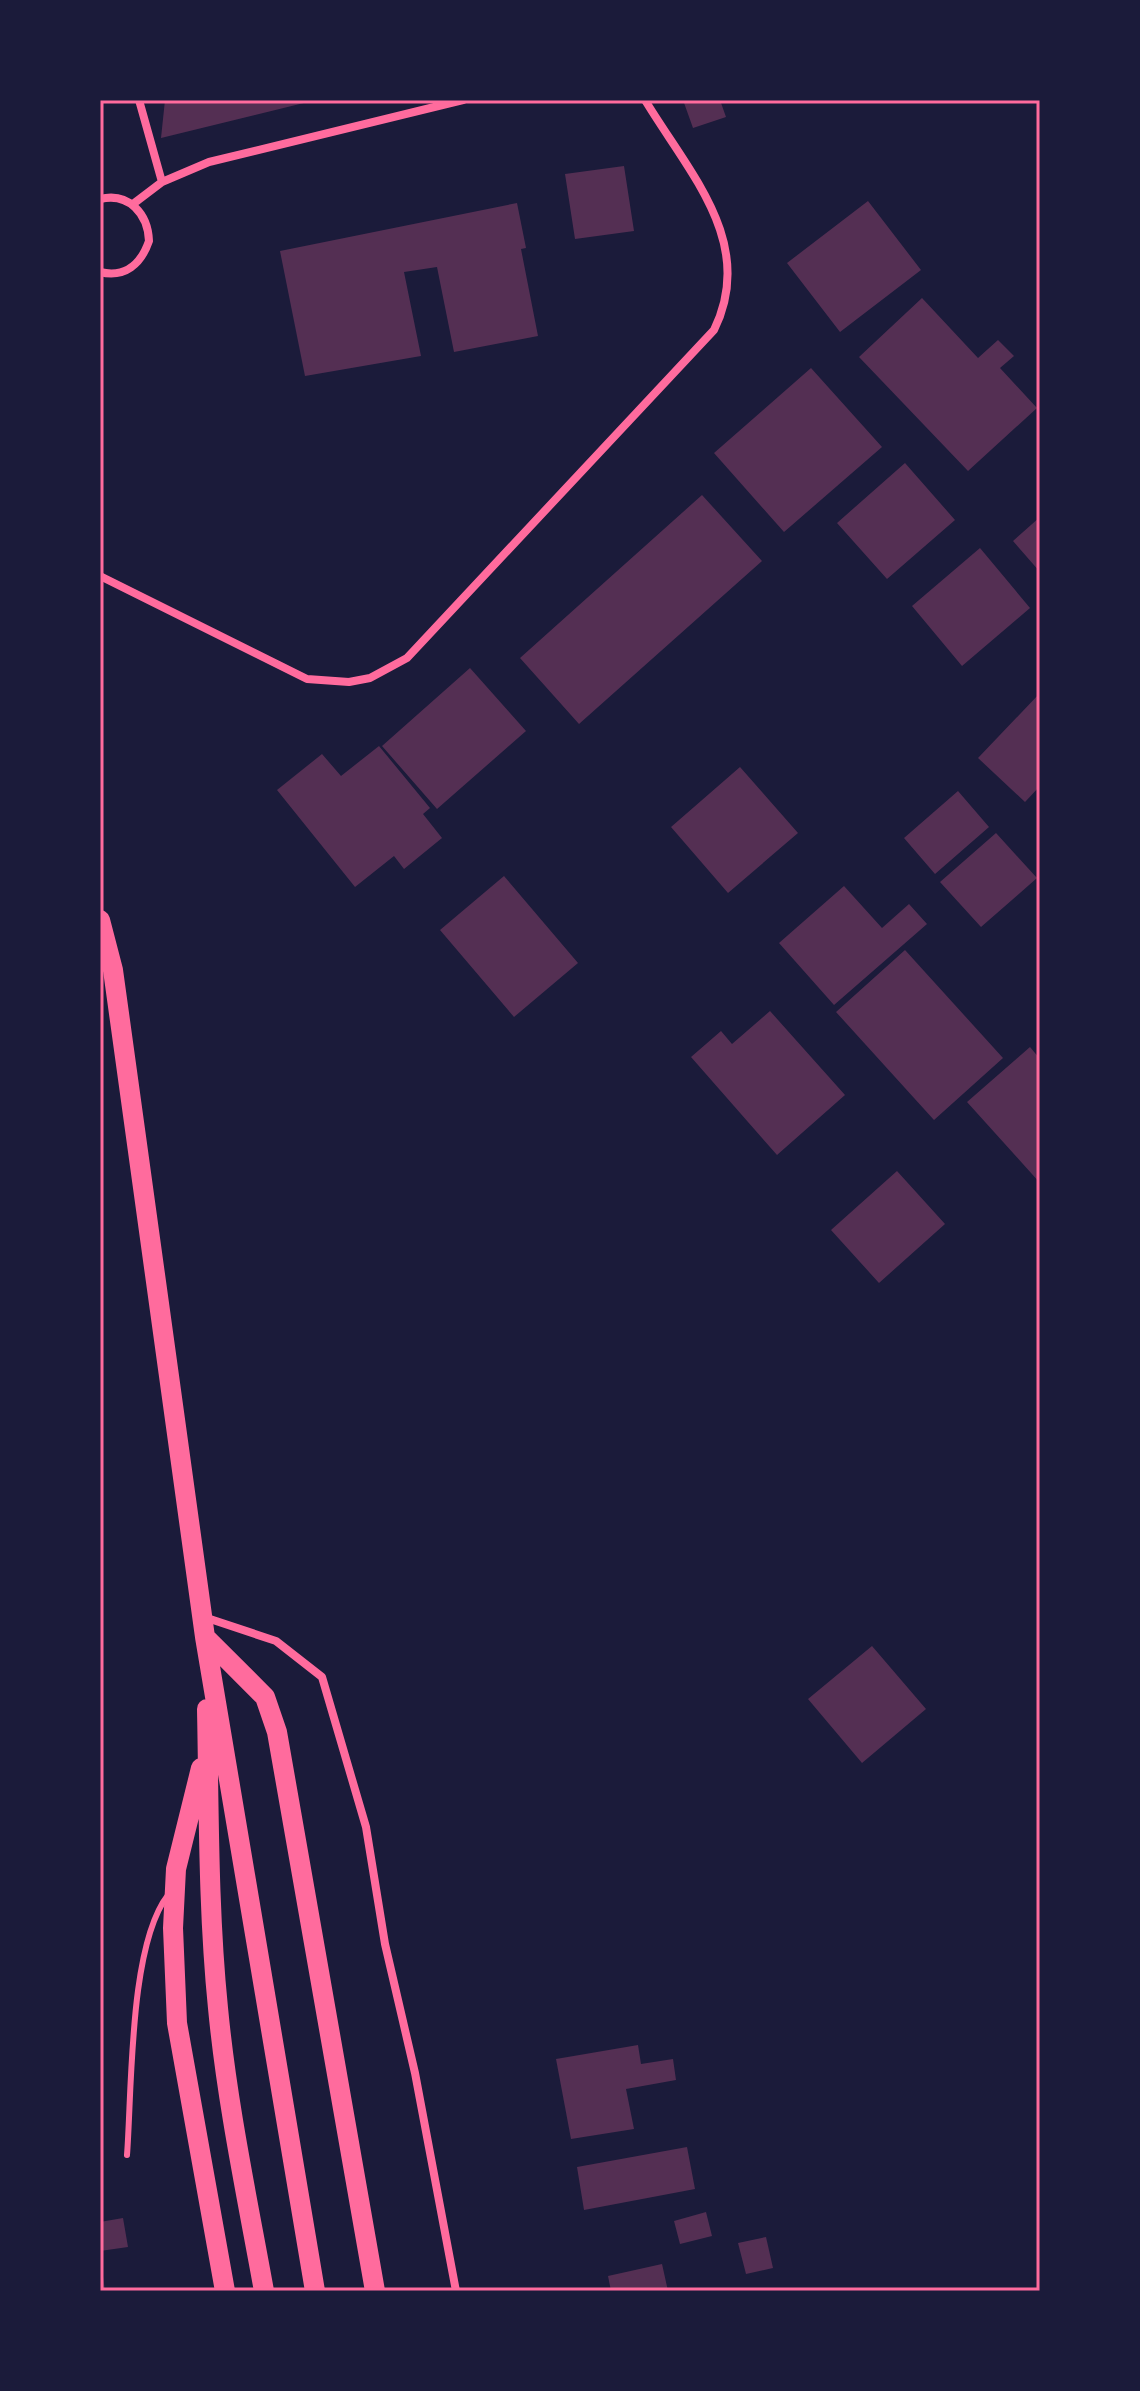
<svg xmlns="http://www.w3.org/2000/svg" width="1140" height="2391" font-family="Ubuntu,sans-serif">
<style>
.building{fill:#542f53}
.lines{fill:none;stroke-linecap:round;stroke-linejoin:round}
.service{stroke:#ff6b9d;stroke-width:6}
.minor{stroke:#ff6b9d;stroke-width:8}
.primary{stroke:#ff6b9d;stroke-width:20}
.neatline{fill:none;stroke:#ff6b9d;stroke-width:3}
</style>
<rect width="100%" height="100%" fill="#1b1b3a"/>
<!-- building -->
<path class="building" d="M 165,100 L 312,100 L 312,101 L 161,138 Z
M 683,100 L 720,100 L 726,117 L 693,128 Z
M 624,166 L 634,231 L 575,239 L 565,174 Z
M 868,201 L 921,270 L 840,332 L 787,263 Z
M 517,203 L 526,248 L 521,249 L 538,336 L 454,352 L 437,267 L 404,272 L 421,356 L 305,376 L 280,251 Z
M 922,298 L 978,358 L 998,340 L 1014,356 L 1000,368 L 1037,408 L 968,471 L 859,357 Z
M 811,368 L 882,447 L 784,532 L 714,453 Z
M 905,463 L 955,520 L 887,579 L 837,523 Z
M 702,495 L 762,561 L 579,724 L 520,658 Z
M 1040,517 L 1040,572 L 1013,541 Z
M 980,548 L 1030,608 L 962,666 L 912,606 Z
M 470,668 L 526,731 L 437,809 L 382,746 Z
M 1040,693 L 1040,786 L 1025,802 L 978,758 Z
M 379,746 L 430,808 L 423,814 L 442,838 L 404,869 L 394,856 L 355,887 L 277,790 L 322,754 L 341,776 Z
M 740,767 L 798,833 L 728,893 L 671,827 Z
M 958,791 L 989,827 L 935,874 L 904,838 Z
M 996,833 L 1037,878 L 981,927 L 940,882 Z
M 504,876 L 578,963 L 514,1017 L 440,930 Z
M 844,886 L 882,928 L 909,904 L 927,924 L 834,1005 L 779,943 Z
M 905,950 L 1003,1058 L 934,1120 L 836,1012 Z
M 770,1011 L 845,1095 L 777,1155 L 691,1057 L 721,1031 L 732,1044 Z
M 1030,1047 L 1040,1059 L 1040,1183 L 967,1102 Z
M 897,1171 L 945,1224 L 879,1283 L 831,1230 Z
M 872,1646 L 926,1709 L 862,1763 L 808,1699 Z
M 638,2045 L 641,2064 L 673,2059 L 676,2080 L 626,2089 L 634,2129 L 571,2139 L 556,2059 Z
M 687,2147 L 695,2189 L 584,2210 L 577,2167 Z
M 706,2212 L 712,2236 L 680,2244 L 674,2221 Z
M 123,2218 L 128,2247 L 100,2251 L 100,2222 Z
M 766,2237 L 773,2268 L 746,2274 L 738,2243 Z
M 662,2264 L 668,2291 L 611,2291 L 608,2276 Z
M 100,2269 L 102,2269 L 105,2291 L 100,2291 Z"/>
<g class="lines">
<!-- service -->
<path class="service" d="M 127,2155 C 132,2090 129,1945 168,1895"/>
<!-- minor -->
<path class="minor" d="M 139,100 L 162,182
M 100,199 C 129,192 148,214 149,241 C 141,264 125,278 100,272
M 133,204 L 162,182 L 209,162 L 463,100
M 100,576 L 307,679 L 349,682 L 370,678 L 407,658 L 714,330 C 757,243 689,173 645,100
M 204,1617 L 276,1641 L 322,1677 L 366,1827 L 385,1944 L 415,2073 L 456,2291"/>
<!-- primary -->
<path class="primary" d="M 100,920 L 113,970 L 205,1637 L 315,2291
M 205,1637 L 265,1697 L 277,1732 L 375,2291
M 207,1709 C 209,1809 208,1909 218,2008 C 227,2103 247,2197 264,2291
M 201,1768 L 176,1869 L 173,1928 L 177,2023 L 225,2291"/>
</g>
<!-- border -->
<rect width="1140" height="2391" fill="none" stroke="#1b1b3a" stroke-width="204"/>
<rect x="102" y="102" width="936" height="2187" class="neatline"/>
</svg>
